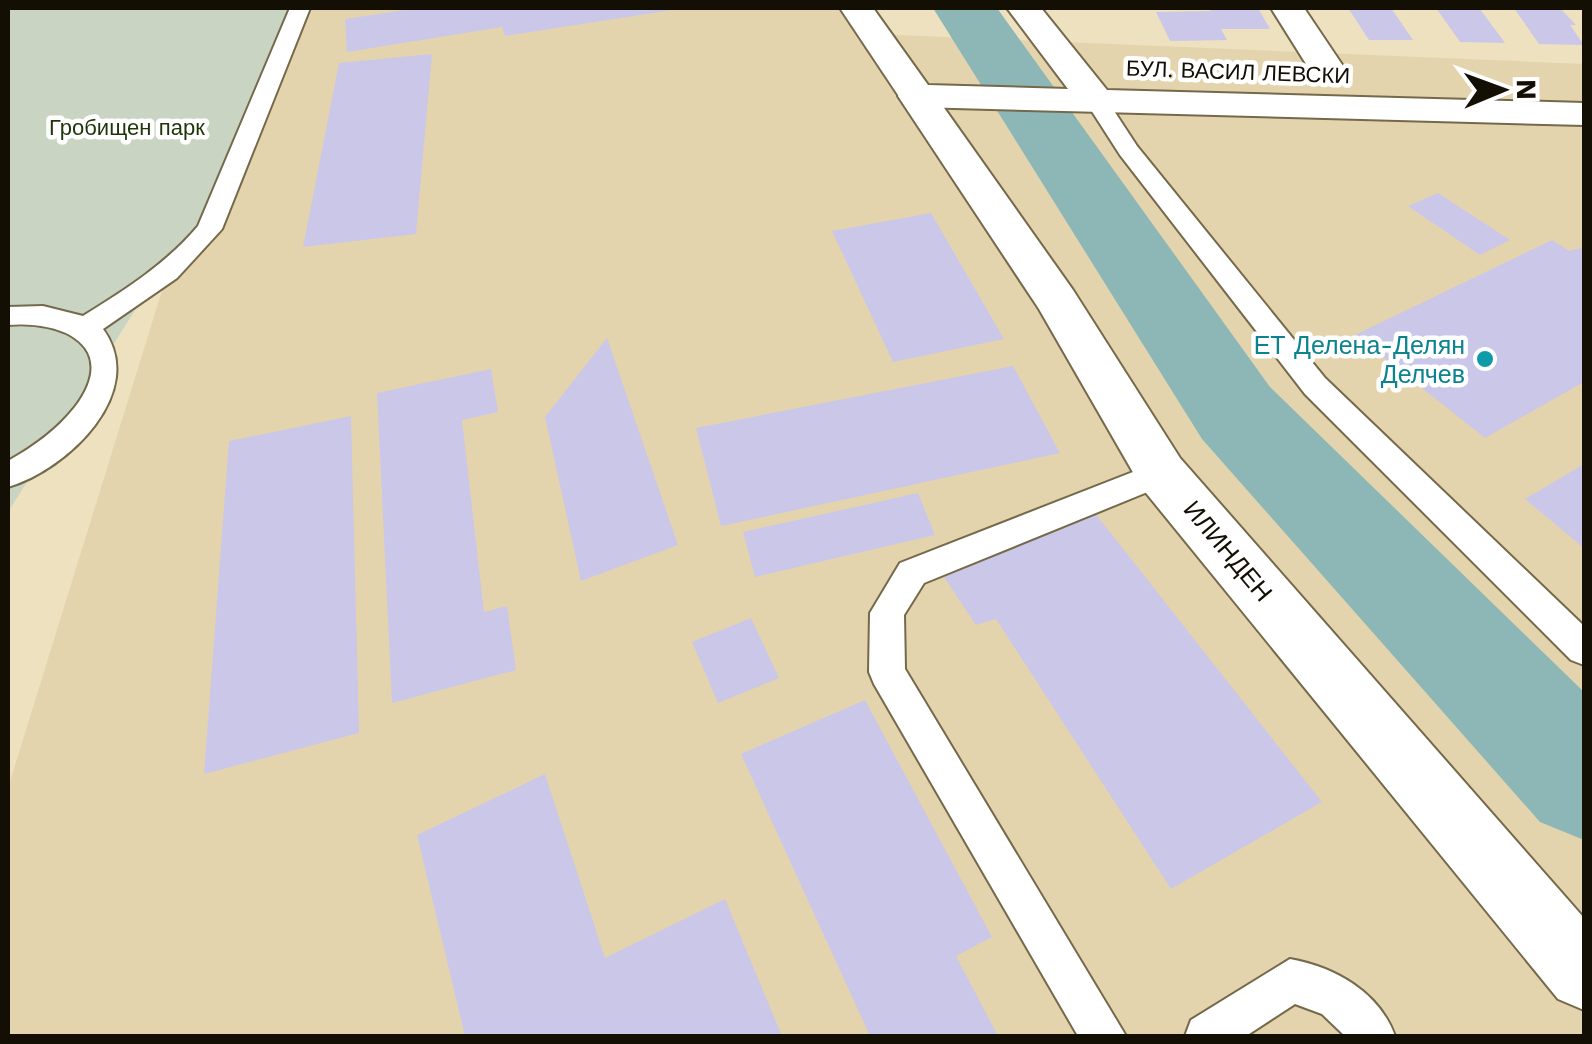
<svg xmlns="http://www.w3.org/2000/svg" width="1592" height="1044" font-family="'Work Sans',sans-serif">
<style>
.built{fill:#e4d4ad}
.green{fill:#c9d4c2}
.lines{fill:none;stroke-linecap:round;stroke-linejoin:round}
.river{fill:#8db7b7;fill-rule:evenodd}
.building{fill:#cac7e9}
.lane-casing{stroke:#75694b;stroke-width:4}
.street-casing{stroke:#75694b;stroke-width:4}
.secondary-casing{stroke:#75694b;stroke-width:4}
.lane{fill:#fff;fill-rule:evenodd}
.street{fill:#fff;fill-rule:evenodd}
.secondary{fill:#fff;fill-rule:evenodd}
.culture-dot{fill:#0f9aa8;stroke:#fff;stroke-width:4}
.labels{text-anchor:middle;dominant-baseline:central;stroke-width:9;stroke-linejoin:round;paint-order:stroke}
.far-street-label{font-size:22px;fill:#140f04;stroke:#fff}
.far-park-label{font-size:22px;fill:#1d3508;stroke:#fff}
.culture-label{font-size:25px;fill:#0d838f;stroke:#fff;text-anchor:end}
.street-label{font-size:25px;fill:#140f04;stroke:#fff}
</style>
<rect width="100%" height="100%" fill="#eee1bf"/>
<!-- built -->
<path class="built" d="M 290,8 L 857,8 L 874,34 L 1584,64 L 1584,1036 L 8,1036 L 8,788 L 169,268 Z"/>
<!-- green -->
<path class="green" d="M 8,8 L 303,8 L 226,200 L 147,291 L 8,512 Z"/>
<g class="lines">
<!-- river -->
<path class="river" d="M 933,8 L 997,8 L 1270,387 L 1584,692 L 1584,840 L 1540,822 L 1202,439 Z"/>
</g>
<!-- building -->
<path class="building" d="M 418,8 L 672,8 L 672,10 L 505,36 L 502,27 L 347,52 L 345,19 Z
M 1209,8 L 1258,8 L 1270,29 L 1221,29 L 1227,40 L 1170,41 L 1156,12 L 1211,11 Z
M 1348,8 L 1391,8 L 1413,40 L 1369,40 Z
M 1436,8 L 1480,9 L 1505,43 L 1460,42 Z
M 1514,8 L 1560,8 L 1576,25 L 1570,25 L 1584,45 L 1539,44 Z
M 432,54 L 416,234 L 303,247 L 339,63 Z
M 1438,193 L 1510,240 L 1480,255 L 1408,206 Z
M 931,213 L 1004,339 L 893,362 L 832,231 Z
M 1552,240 L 1569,251 L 1584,247 L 1584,382 L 1485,438 L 1355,335 Z
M 607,338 L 678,545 L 581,581 L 545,417 Z
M 1013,366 L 1060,453 L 721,526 L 696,428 Z
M 491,369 L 498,412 L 462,420 L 484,612 L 507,606 L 516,670 L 392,703 L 377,393 Z
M 351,416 L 359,733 L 204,774 L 229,441 Z
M 1584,464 L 1584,548 L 1525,499 Z
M 918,493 L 935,535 L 755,577 L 743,532 Z
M 1095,513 L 1322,802 L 1171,889 L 996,619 L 976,625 L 944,577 Z
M 751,618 L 779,678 L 718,703 L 692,642 Z
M 865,700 L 992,937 L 956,956 L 998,1036 L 870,1036 L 741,754 Z
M 545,774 L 605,958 L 725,899 L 782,1036 L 465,1036 L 417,835 Z"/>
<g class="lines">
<defs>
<path id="lane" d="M 290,8 L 310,8 L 222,229 L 177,278 L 103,329 C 149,392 67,470 8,487 L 8,461 C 33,447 57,430 75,407 C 121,346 62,320 8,325 L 8,307 L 43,306 L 83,316 C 125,290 166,264 198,226 Z
M 1095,92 L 1103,94 L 1137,146 L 1325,378 L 1584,626 L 1584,665 L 1571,660 L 1305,394 L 1120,155 L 1084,99 Z
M 1161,461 L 1172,464 L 1177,473 L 1172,482 L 924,583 L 904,615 L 905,669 L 1126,1036 L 1078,1036 L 874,684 L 869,672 L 870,613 L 900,563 Z
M 1290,959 C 1335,967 1379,992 1395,1036 L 1345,1036 L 1322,1014 L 1295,1004 L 1246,1036 L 1185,1036 L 1191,1020 Z"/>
<path id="street" d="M 1271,8 L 1304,8 L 1349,75 L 1344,83 L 1318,83 Z
M 917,85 L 930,88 L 1073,290 L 1180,458 L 1584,918 L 1584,1010 L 1558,999 L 1142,488 L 1039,309 L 898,96 L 904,88 Z"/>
<path id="secondary" d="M 840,8 L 873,8 L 928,85 L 1068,89 L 1007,8 L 1041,8 L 1107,90 L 1584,103 L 1584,125 L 917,107 L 904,104 Z"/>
</defs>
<!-- lane casing -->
<use href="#lane" class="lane-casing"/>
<!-- street casing -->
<use href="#street" class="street-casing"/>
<!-- secondary casing -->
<use href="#secondary" class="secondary-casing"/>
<!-- lane -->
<use href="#lane" class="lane"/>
<!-- street -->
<use href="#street" class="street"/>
<!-- secondary -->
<use href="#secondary" class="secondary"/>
</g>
<!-- markers -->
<circle class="culture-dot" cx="1485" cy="359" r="10"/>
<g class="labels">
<!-- far-street labels -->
<g class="far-street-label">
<text transform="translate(1238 72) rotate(2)">БУЛ. ВАСИЛ ЛЕВСКИ</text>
</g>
<!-- far-park labels -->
<g class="far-park-label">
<text x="127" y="127">Гробищен парк</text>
</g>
<!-- culture labels -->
<g class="culture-label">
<text x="1465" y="345">ЕТ Делена-Делян<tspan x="1465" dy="29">Делчев</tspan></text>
</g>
<!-- street labels -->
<g class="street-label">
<text transform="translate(1228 551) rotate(50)">ИЛИНДЕН</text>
</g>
</g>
<!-- border -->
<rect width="1592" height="1044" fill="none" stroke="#140f04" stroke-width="20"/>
<!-- north arrow -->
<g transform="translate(1502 90) rotate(89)" stroke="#ffffff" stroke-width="8" paint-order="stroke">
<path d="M0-8L18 38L0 25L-18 38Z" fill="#140f04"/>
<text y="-15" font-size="28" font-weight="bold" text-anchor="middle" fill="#140f04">N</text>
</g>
</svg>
